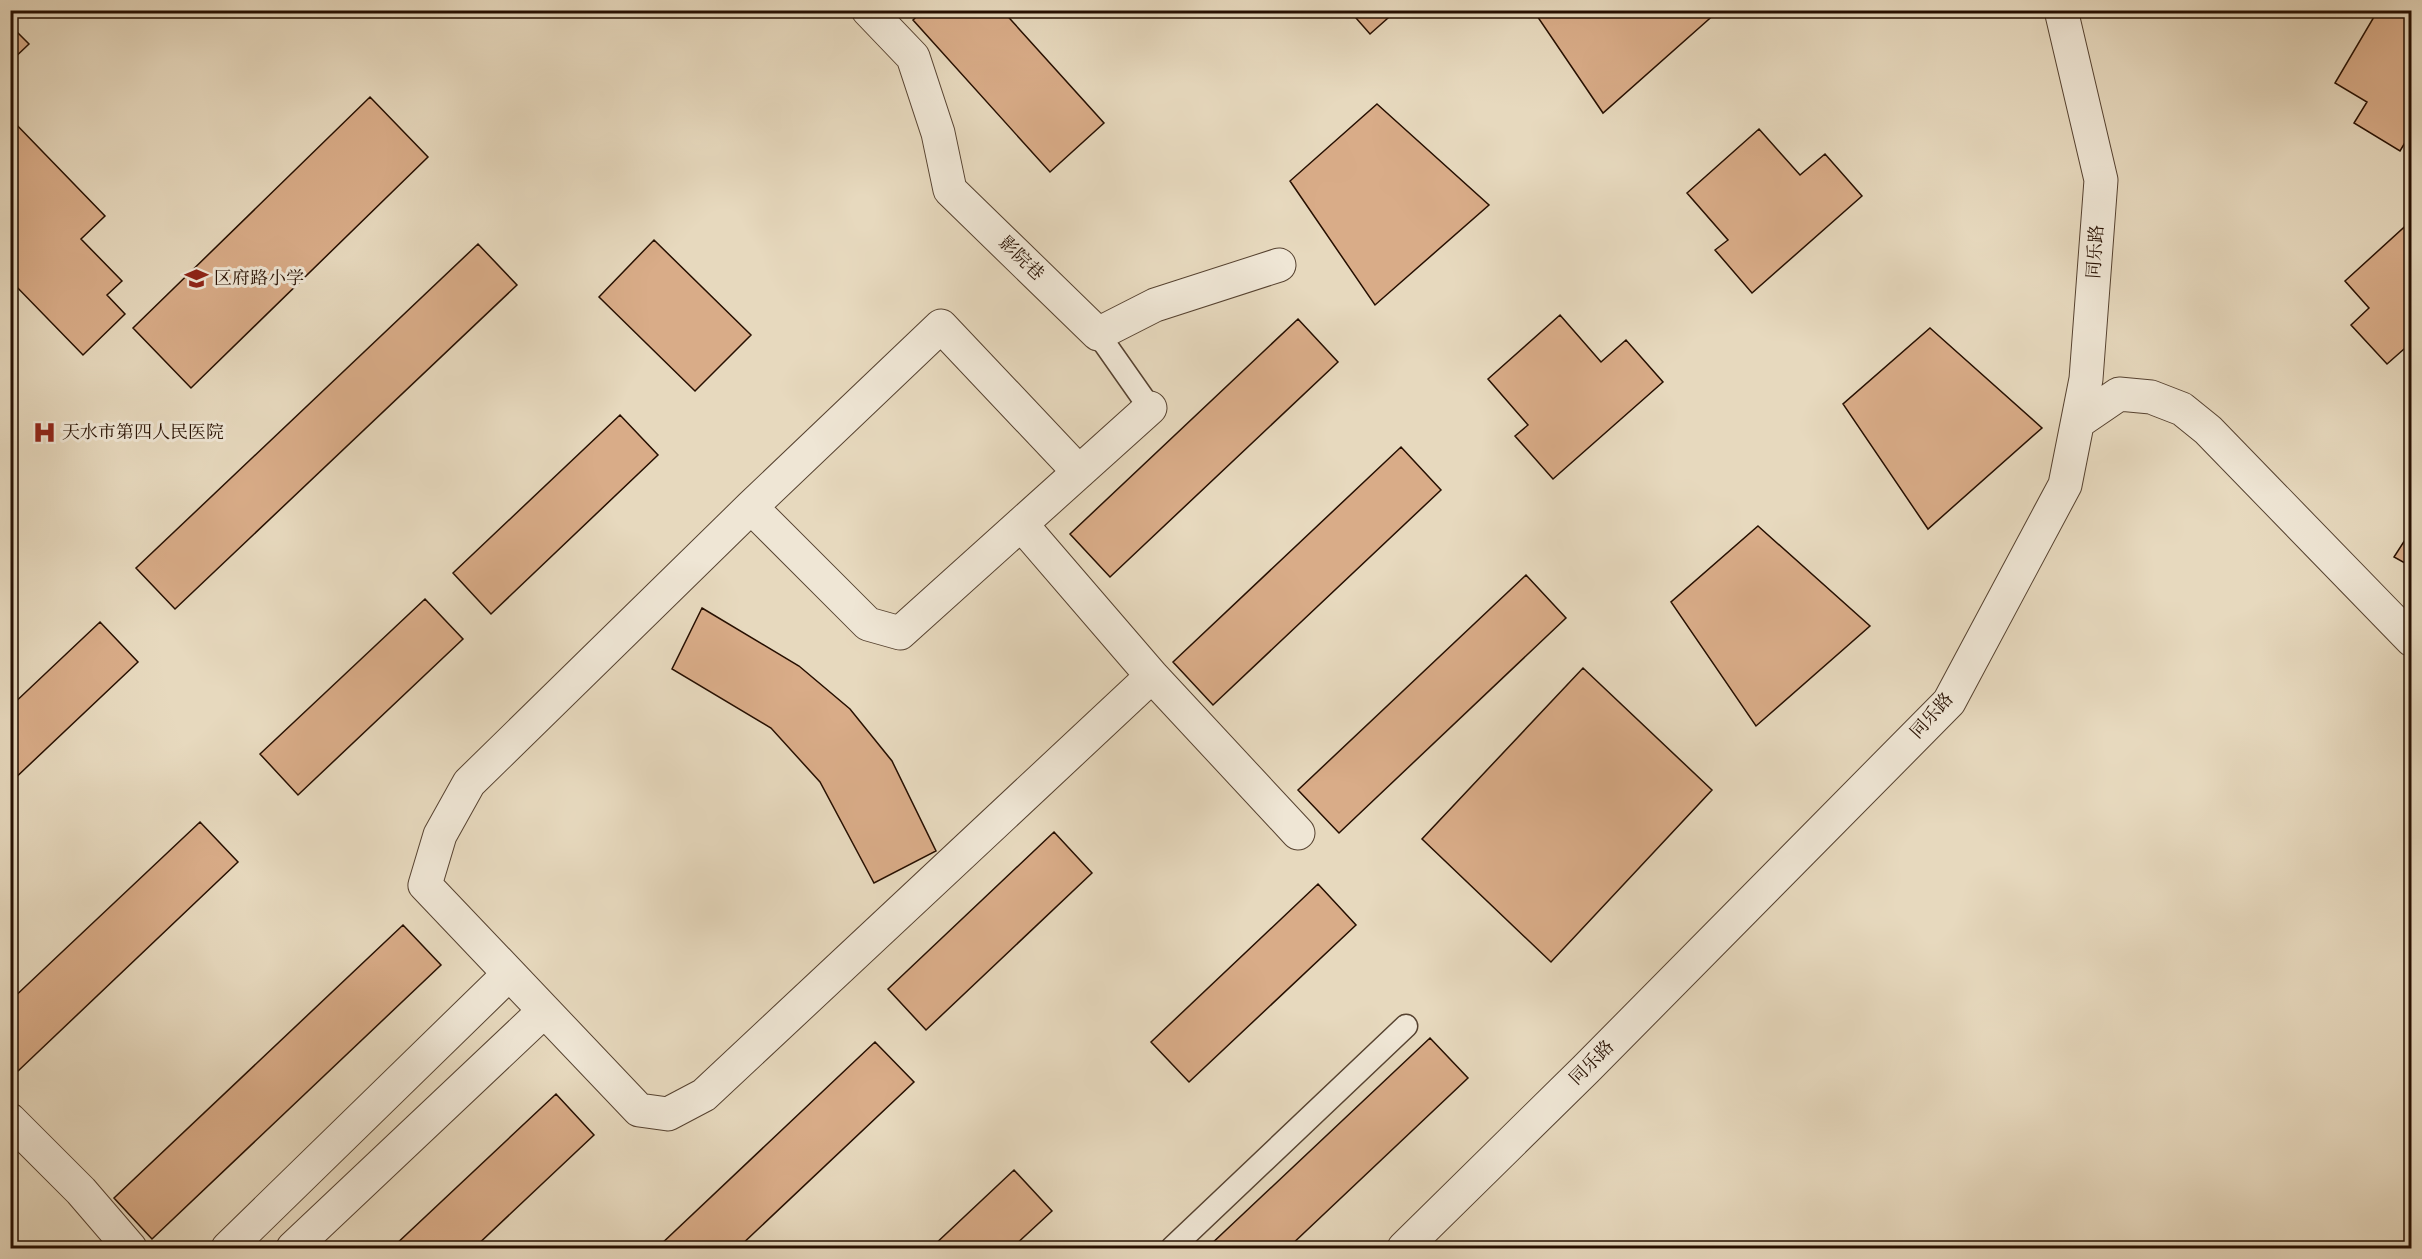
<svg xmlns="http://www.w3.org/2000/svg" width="2422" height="1259" font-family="'Old Standard TT','Noto Serif SC',serif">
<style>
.building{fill:#d9ac88;stroke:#260f01;stroke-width:1.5}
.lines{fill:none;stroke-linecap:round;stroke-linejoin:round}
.service-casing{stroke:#564230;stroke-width:25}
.minor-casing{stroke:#564230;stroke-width:35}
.service{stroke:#efe6d5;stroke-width:22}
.minor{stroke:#efe6d5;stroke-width:33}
.labels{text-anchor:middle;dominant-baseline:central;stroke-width:6;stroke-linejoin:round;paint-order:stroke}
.street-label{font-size:18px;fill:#260f01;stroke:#efe6d5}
.poi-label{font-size:18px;fill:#260f01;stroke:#efe6d5;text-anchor:start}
</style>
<rect width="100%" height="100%" fill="#e7d9be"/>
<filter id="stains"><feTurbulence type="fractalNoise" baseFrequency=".00333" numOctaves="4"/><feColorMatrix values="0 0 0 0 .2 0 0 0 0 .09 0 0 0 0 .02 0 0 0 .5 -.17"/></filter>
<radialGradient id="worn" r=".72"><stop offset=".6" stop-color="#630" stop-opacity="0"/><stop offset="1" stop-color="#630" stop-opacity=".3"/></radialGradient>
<!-- building -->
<path class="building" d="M 924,10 L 1002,10 L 1104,123 L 1050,172 L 913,20 Z
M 1349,10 L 1397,10 L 1370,34 Z
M 1533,10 L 1715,10 L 1717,12 L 1603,113 Z
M 2378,10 L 2412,10 L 2412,131 L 2400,151 L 2354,123 L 2367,102 L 2335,83 Z
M 10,25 L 29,44 L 10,62 Z
M 370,97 L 428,157 L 191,388 L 133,328 Z
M 1377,104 L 1489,205 L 1375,305 L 1290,181 Z
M 10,118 L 105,216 L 81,239 L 122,281 L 107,295 L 125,314 L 83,355 L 10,280 Z
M 1759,129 L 1800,175 L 1825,154 L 1862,196 L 1752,293 L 1715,250 L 1728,240 L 1687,193 Z
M 2412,220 L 2412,342 L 2387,364 L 2351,325 L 2369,308 L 2345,281 Z
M 654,240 L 751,335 L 695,391 L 599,297 Z
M 478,244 L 517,285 L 175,609 L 136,568 Z
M 1560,315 L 1601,362 L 1626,340 L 1663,382 L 1553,479 L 1515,436 L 1528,425 L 1488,379 Z
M 1298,319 L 1338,362 L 1110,577 L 1070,534 Z
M 1930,328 L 2042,428 L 1928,529 L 1843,404 Z
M 620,415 L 658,455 L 491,614 L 453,573 Z
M 1401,447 L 1441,490 L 1213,705 L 1173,662 Z
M 1758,526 L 1870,626 L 1756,726 L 1671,602 Z
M 2412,529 L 2412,567 L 2394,557 Z
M 1526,575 L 1566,618 L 1339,833 L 1298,790 Z
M 425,599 L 463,639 L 298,795 L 260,754 Z
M 702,608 L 799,666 L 850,709 L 892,761 L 936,851 L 874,883 L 820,782 L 771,728 L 672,669 Z
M 100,622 L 138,662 L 10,783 L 10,707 Z
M 1583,668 L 1712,790 L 1551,962 L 1422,839 Z
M 200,822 L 238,862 L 17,1072 L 10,1064 L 10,1001 Z
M 1054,832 L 1092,873 L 926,1030 L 888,989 Z
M 1318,884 L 1356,925 L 1189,1082 L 1151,1042 Z
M 403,925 L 441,965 L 152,1239 L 114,1198 Z
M 1430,1038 L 1468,1078 L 1288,1248 L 1207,1248 Z
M 875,1042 L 914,1082 L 738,1248 L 657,1248 Z
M 556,1094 L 594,1135 L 474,1248 L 392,1248 Z
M 1014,1170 L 1052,1211 L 1012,1248 L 931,1248 Z"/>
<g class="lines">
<defs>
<path id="service" d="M 1098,334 L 1150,408
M 1172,1248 L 1406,1026"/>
<path id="minor" d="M 868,10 L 913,57 L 938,133 L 950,190 L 1098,334 L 1155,305 L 1279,265
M 2078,422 L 2119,394 L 2151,397 L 2182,409 L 2208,430 L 2412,640
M 1079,472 L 941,326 L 751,507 L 469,783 L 440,835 L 425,885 L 639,1110 L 668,1114 L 704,1095 L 1152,676
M 751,507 L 868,624 L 900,633 L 1150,408
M 1021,524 L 1152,676 L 1298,833
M 10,1120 L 81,1191 L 130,1248
M 228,1248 L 509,974
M 293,1248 L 544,1011
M 1404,1248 L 1586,1069 L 1949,702 L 2065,485 L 2086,379 L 2101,180 L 2061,10"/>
</defs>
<!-- service casing -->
<use href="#service" class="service-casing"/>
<!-- minor casing -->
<use href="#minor" class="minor-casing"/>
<!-- service -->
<use href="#service" class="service"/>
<!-- minor -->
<use href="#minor" class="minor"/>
</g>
<!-- icons -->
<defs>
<symbol id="school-bare" viewBox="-9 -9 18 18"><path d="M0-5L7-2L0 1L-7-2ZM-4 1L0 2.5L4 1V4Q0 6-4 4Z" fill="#8f2418" stroke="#efe6d5" stroke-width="2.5" paint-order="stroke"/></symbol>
<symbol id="hospital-bare" viewBox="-9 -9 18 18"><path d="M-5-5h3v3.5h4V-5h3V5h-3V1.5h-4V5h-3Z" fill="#8f2418" stroke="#efe6d5" stroke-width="2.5" paint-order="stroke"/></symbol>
</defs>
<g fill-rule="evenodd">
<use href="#school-bare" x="180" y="262" width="33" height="33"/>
<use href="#hospital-bare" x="28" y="416" width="33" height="33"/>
</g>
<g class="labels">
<!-- street labels -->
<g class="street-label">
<text transform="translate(2096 252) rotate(-86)">同乐路</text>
<text transform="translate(1021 259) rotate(44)">影院巷</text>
<text transform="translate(1932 716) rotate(-48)">同乐路</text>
<text transform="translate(1592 1063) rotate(-45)">同乐路</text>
</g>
<!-- poi labels -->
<g class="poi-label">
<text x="214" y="279">区府路小学</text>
<text x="62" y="433">天水市第四人民医院</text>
</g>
</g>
<!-- margin -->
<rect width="2422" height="1259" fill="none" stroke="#e7d9be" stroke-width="36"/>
<rect x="12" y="12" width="2398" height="1235" fill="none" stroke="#260f01" stroke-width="3"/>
<rect x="18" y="18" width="2386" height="1223" fill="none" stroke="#260f01" stroke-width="1.5"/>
<rect width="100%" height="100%" filter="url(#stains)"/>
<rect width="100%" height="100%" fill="url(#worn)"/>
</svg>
